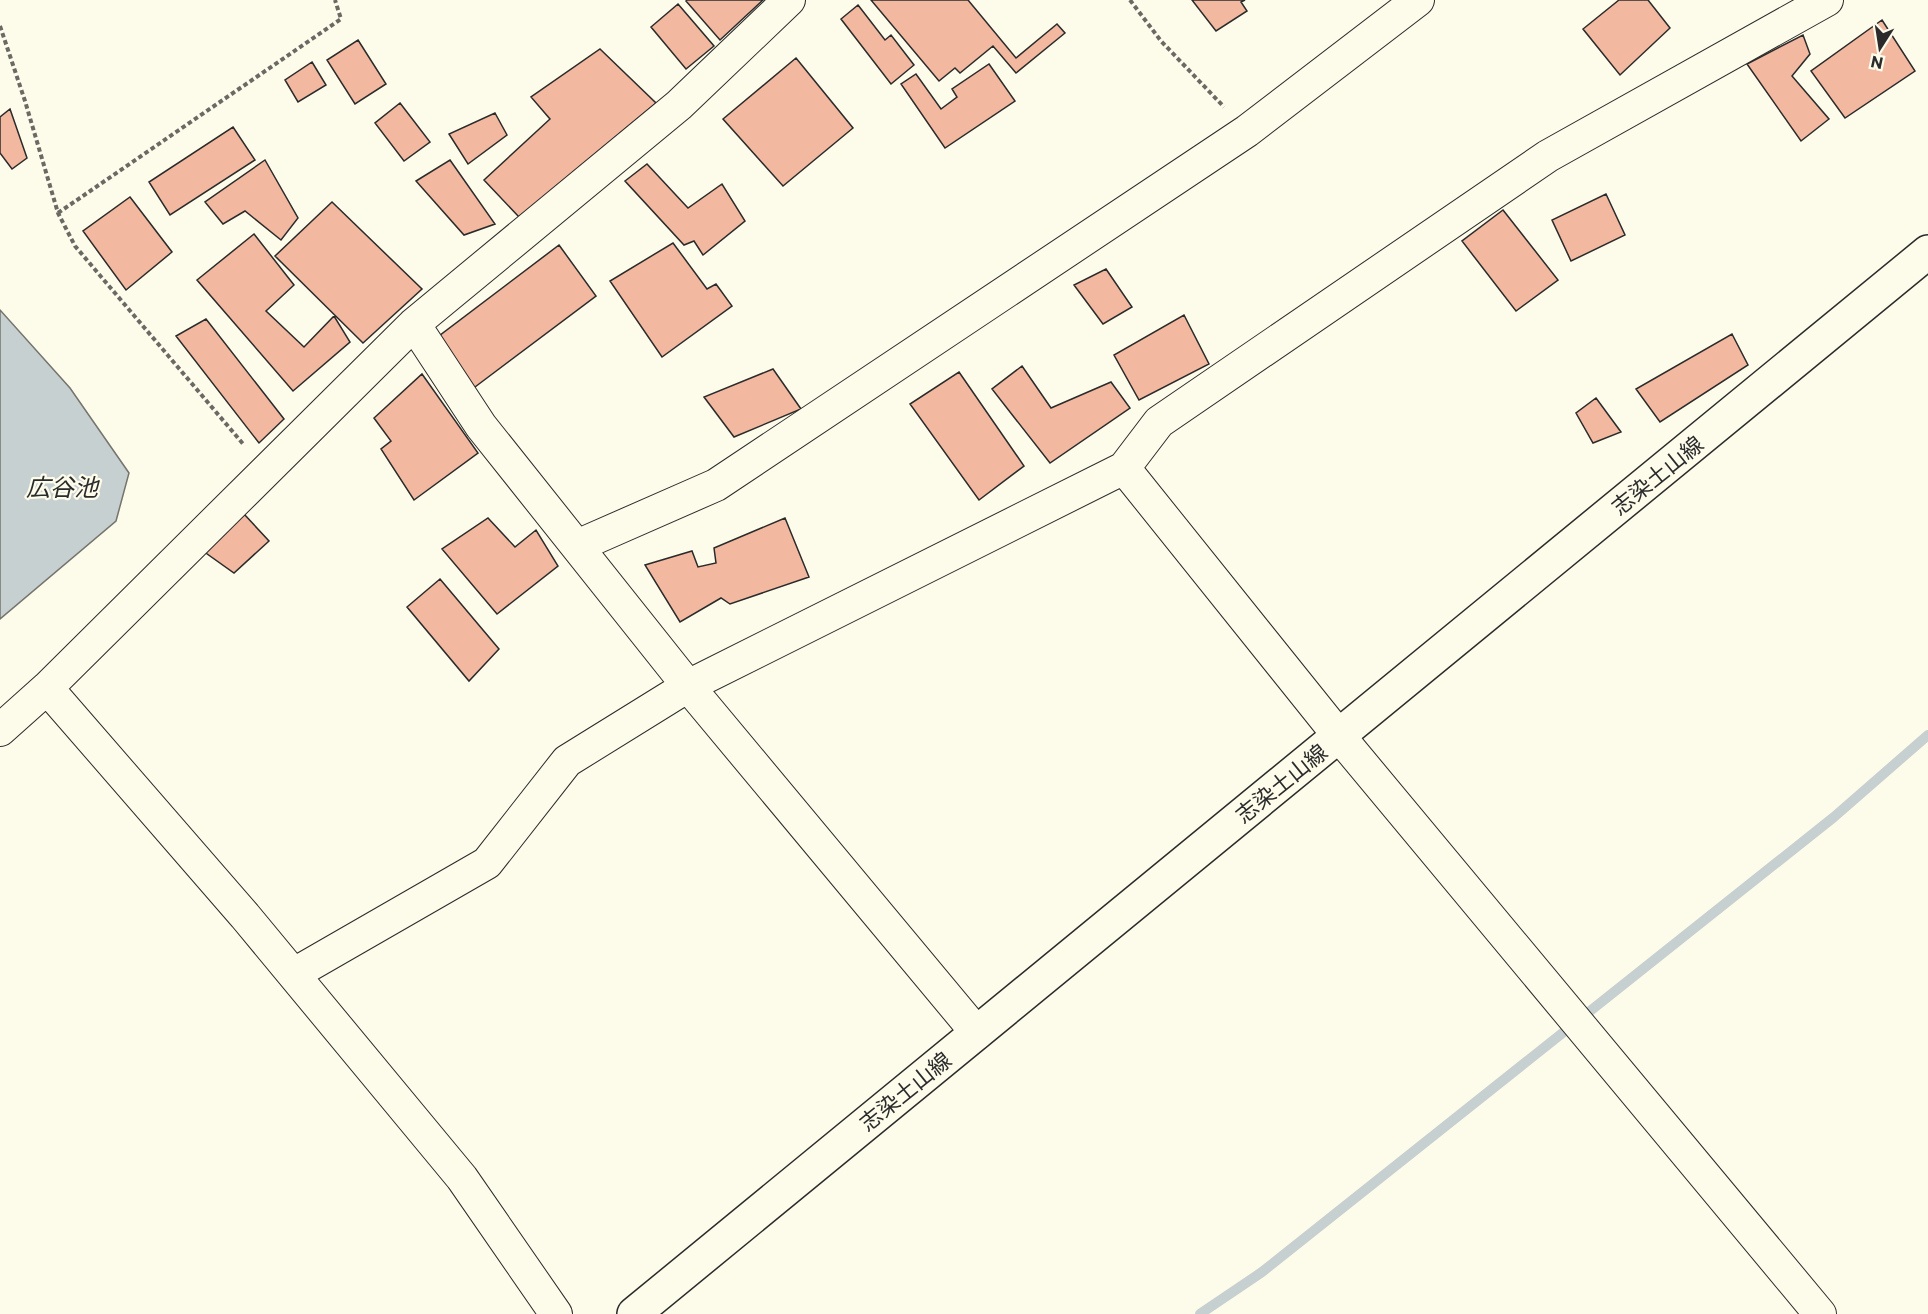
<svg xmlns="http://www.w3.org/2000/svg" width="1928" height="1314" font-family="Commissioner,'Noto Sans JP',sans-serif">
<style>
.water{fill:#c7d0d0;stroke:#74746e;stroke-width:1.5}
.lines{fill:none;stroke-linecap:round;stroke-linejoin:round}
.stream{stroke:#c7d0d0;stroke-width:10}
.building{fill:#f2b8a0;stroke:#2b2b2b;stroke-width:1.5}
.street-casing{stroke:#2b2b2b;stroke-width:34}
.secondary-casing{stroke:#2b2b2b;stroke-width:36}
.path{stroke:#6a6964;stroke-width:4;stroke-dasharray:4.5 3;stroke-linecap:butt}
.street{stroke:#fdfbea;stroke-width:32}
.secondary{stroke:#fdfbea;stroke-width:33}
.labels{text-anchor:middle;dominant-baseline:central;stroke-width:4.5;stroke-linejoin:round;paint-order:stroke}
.street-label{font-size:22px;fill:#2b2b2b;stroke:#fdfbea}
.water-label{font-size:24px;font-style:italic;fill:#2b2b2b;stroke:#fdfbea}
</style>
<rect width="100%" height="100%" fill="#fdfbea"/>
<!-- water -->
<path class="water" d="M 0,310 L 70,388 L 129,473 L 116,521 L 0,619 Z"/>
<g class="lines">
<!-- stream -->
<path class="stream" d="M 1200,1314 L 1262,1272 L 1834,817 L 1928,735"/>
</g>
<!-- building -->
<path class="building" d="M 687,0 L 763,0 L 720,40 L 686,1 Z
M 871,0 L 968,0 L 1016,58 L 1057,24 L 1065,33 L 1016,73 L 993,46 L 960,73 L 955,68 L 939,81 Z
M 1192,0 L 1245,0 L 1241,2 L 1247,11 L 1216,31 Z
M 1619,0 L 1648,0 L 1670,28 L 1620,75 L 1583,29 Z
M 678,4 L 714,46 L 686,69 L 651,27 Z
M 858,5 L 885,40 L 891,35 L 914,65 L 891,84 L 841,19 Z
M 1882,20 L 1915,71 L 1845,118 L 1811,71 Z
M 1803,35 L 1810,54 L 1792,76 L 1829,119 L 1801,141 L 1747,64 Z
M 358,40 L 386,84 L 355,104 L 327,60 Z
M 600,49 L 656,103 L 519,217 L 484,180 L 550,119 L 531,97 Z
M 796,58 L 853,128 L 783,186 L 723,119 Z
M 312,62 L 326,85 L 298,102 L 285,80 Z
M 989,64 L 1015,101 L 945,148 L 901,84 L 916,74 L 941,109 L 957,97 L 952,89 Z
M 400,103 L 430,142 L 404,161 L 375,123 Z
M 10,109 L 27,158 L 12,169 L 0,153 L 0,117 Z
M 495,113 L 507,135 L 468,164 L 449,134 Z
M 233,127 L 255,160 L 170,215 L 149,182 Z
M 265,160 L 298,218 L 281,240 L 245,211 L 223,224 L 205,202 Z
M 450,160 L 495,224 L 464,235 L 416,181 Z
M 647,164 L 688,208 L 722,184 L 745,221 L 703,255 L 694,241 L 684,245 L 625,181 Z
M 1606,194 L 1625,235 L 1571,261 L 1552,220 Z
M 130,197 L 172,252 L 126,290 L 83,231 Z
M 332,202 L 422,289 L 363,343 L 275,256 Z
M 1503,210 L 1558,280 L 1516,311 L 1462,241 Z
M 254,234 L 294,285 L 266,311 L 304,347 L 334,316 L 350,342 L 293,391 L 197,280 Z
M 673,243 L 707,289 L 716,284 L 732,306 L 662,357 L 610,281 Z
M 559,245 L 596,296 L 467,393 L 435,339 Z
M 1106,269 L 1132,307 L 1103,324 L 1074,285 Z
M 1184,315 L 1209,364 L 1139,400 L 1114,355 Z
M 206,319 L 284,419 L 259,443 L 176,336 Z
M 1732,334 L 1748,365 L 1660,422 L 1636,389 Z
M 1022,366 L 1051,408 L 1111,382 L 1130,408 L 1050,463 L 992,389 Z
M 773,369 L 801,409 L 734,437 L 704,397 Z
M 959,372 L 1024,466 L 979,500 L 910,404 Z
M 422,374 L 478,453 L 414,500 L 381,449 L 391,441 L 374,418 Z
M 1596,398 L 1621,432 L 1593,443 L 1576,413 Z
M 244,514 L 269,541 L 234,573 L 203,551 Z
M 488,518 L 515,547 L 536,530 L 558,566 L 497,614 L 442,549 Z
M 785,518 L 809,577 L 730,604 L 721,598 L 680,622 L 645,565 L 692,551 L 698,567 L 716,563 L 714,548 Z
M 440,579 L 499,649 L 469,681 L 407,607 Z"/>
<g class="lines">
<defs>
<path id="street" d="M 414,324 L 481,426 L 688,686 L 977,1033
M 1124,468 L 1339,736 L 1820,1314
M 577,546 L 716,485 L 1247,131 L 1418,0
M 47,688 L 245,916 L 462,1178 L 556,1314
M 0,730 L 47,688 L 414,324 L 679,105 L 789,0
M 294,974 L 487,863 L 567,761 L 688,686 L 1124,468 L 1159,422 L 1548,156 L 1827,0"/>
<path id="secondary" d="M 634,1314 L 1928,252"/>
</defs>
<!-- street casing -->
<use href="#street" class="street-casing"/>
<!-- secondary casing -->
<use href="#secondary" class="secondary-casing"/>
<!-- path -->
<path class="path" d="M 1130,0 L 1161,41 L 1224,107
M 0,26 L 25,101 L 58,213 L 75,246 L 244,445
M 58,213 L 341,19 L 335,0"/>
<!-- street -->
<use href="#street" class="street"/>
<!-- secondary -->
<use href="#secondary" class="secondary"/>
</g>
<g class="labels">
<!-- street labels -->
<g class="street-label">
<text transform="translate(1657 475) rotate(-39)">志染土山線</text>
<text transform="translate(1281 783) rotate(-39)">志染土山線</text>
<text transform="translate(905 1091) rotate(-39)">志染土山線</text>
</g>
<!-- water labels -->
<g class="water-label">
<text x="62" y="486">広谷池</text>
</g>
</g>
<!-- north arrow -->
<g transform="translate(1880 48) rotate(192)" stroke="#fdfbea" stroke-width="4.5" paint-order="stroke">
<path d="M0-4.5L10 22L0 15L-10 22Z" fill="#2b2b2b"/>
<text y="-9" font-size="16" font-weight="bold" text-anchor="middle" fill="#2b2b2b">N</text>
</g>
</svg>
